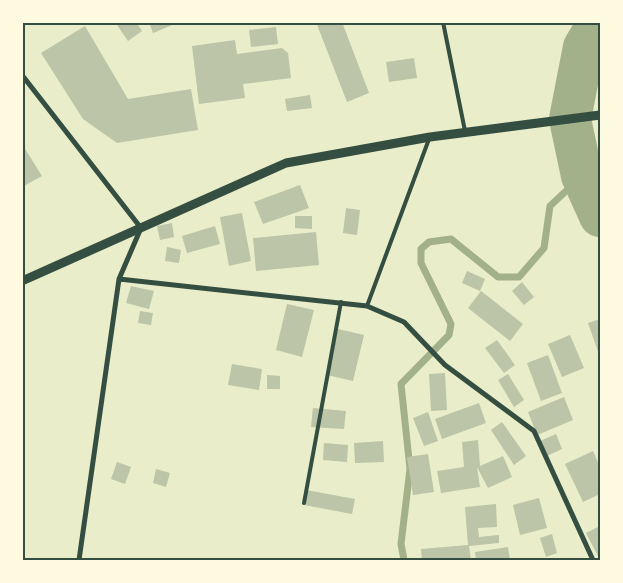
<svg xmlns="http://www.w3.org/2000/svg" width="623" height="583" font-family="'Archivo Narrow',sans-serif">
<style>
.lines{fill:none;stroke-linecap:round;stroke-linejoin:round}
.stream{stroke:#a3b18a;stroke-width:7}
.river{stroke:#a3b18a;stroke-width:42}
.building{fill:#bcc5a7}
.service{stroke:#344e41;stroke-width:4}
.minor{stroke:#344e41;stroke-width:5}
.tertiary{stroke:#344e41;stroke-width:9}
.neatline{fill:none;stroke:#344e41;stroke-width:2}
</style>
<rect width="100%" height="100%" fill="#e9edc9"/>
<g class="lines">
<!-- stream -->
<path class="stream" d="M 404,560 L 401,544 L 410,469 L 401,384 L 449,335 L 451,324 L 421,263 L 421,249 L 429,242 L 451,239 L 498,277 L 519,277 L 544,248 L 550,206 L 582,176"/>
<!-- river -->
<path class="river" d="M 599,22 L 584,47 L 570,119 L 582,176 L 600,216"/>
</g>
<!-- building -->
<path class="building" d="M 115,22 L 136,22 L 142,31 L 128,41 Z
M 149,22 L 177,22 L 177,23 L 153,33 Z
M 316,22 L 342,22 L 369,93 L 347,102 Z
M 85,26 L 128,99 L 191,89 L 198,130 L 117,143 L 83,119 L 41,53 Z
M 276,27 L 278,44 L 251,47 L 249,30 Z
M 235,40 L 237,54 L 282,48 L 288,53 L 291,78 L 243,84 L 245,98 L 199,104 L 192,46 Z
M 414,58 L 417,78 L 389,82 L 386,62 Z
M 310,95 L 312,108 L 287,111 L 285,99 Z
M 22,144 L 42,176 L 22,187 Z
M 300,185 L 309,208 L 263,224 L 254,202 Z
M 346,208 L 360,210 L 357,235 L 343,233 Z
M 242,213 L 251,261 L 229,266 L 220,217 Z
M 295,216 L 312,216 L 312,229 L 295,228 Z
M 172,223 L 174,237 L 160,240 L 157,226 Z
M 215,226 L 220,244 L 187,253 L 182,236 Z
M 316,232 L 319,265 L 256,271 L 253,238 Z
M 167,247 L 181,250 L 179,263 L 165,261 Z
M 467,271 L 485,279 L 480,291 L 462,283 Z
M 522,282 L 534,297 L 524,305 L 512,291 Z
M 131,286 L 154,291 L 149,309 L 126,303 Z
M 481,291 L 523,324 L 510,341 L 468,308 Z
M 287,304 L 314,310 L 302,357 L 276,350 Z
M 140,311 L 153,313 L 151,325 L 138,323 Z
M 600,319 L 600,357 L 588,323 Z
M 338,329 L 364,335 L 353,381 L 327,375 Z
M 570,335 L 584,368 L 562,377 L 548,344 Z
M 497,340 L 515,365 L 504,373 L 485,348 Z
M 548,355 L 562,393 L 541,401 L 527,363 Z
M 232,364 L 262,369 L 259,390 L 228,385 Z
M 445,373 L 447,410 L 431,411 L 429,374 Z
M 508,374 L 524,400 L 514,407 L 498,380 Z
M 267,375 L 280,376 L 280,389 L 267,389 Z
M 564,397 L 573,420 L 537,435 L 528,412 Z
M 479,403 L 486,423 L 442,439 L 435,419 Z
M 313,408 L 346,411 L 344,429 L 311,427 Z
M 428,412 L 438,441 L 424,446 L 413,418 Z
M 502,422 L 526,456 L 514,465 L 491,430 Z
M 556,434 L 562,449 L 547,456 L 540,441 Z
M 478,440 L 480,466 L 503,456 L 512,477 L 488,488 L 477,467 L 480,487 L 441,493 L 437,471 L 464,467 L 462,442 Z
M 383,441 L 384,462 L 355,463 L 354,443 Z
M 324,443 L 348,445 L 347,462 L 323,460 Z
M 593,451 L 600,467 L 600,494 L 583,502 L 565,464 Z
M 428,454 L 434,492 L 413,495 L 407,457 Z
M 117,462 L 131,467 L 125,484 L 111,479 Z
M 156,469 L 170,473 L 166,487 L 153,483 Z
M 306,490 L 355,499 L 352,514 L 304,505 Z
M 539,498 L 547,528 L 520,535 L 513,505 Z
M 496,504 L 497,527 L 478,528 L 479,537 L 499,535 L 499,543 L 469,546 L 471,560 L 422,560 L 421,549 L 468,545 L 465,507 Z
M 600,526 L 600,560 L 586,533 Z
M 552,534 L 557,553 L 546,557 L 540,538 Z
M 508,547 L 510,560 L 476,560 L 475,552 Z"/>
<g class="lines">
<!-- service -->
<path class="service" d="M 443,22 L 465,131
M 367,306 L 429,139
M 304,503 L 341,302"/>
<!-- minor -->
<path class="minor" d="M 22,75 L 141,228 L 119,279 L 79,560
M 119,279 L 367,306 L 404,322 L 445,365 L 534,431 L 593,560"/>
<!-- tertiary -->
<path class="tertiary" d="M 22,281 L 286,163 L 430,137 L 600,115"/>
</g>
<!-- border -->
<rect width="623" height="583" fill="none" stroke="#fefae0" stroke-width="48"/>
<rect x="24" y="24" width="575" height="535" class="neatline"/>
</svg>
